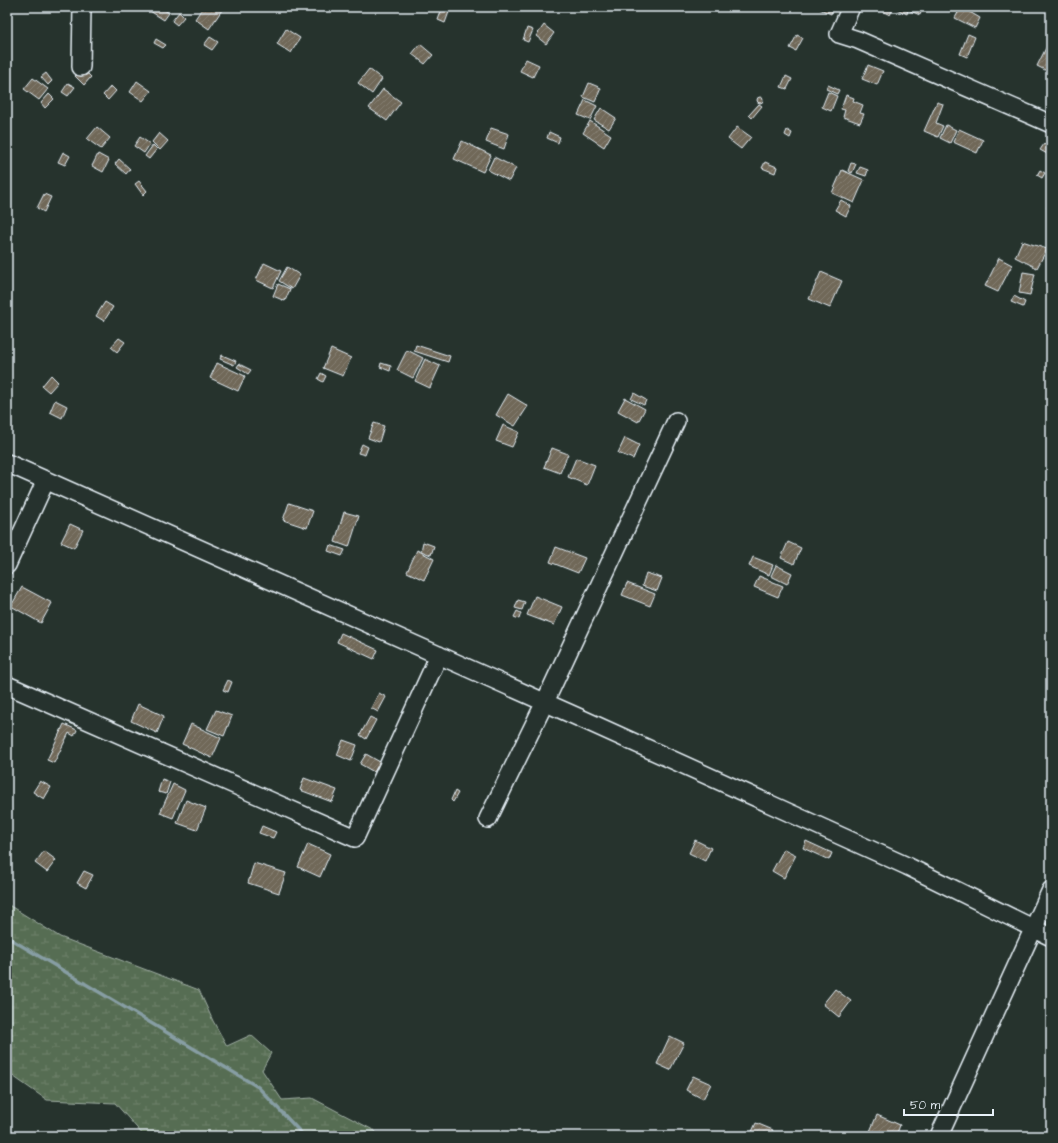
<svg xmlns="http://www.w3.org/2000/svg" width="1058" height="1143" font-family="'Architects Daughter',sans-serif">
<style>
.wetland{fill:url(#wetland-marsh);stroke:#a0afa5}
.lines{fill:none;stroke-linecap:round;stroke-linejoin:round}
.stream{stroke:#879ea4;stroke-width:3.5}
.building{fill:url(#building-hatch);stroke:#e8f1f8}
.minor-casing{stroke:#e8f1f8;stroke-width:20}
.minor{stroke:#26332d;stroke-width:17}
</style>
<defs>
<pattern id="wetland-marsh" width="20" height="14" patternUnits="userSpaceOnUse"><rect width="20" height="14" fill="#576d52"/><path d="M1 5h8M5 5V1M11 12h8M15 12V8" fill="none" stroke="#6f826c"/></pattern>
<pattern id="building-hatch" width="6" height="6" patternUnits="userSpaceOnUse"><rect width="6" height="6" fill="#706858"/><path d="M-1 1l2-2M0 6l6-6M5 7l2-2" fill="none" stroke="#847e71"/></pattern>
</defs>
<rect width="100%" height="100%" fill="#26332d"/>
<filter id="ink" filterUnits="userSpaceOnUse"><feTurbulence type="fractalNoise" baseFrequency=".025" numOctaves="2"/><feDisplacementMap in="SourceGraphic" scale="8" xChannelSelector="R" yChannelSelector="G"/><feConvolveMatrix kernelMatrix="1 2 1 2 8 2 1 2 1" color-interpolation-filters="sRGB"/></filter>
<g filter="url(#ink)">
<!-- wetland -->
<path class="wetland" d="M 7,904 L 60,937 L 199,990 L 213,1021 L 227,1046 L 251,1035 L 271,1053 L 262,1070 L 282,1100 L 312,1098 L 375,1131 L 380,1136 L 144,1136 L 115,1103 L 47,1100 L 7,1072 Z"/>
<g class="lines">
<!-- stream -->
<path class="stream" d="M 7,937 L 258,1087 L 304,1136"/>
</g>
<!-- building -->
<path class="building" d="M 153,7 L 160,7 L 169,13 L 164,20 L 150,11 Z
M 203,7 L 224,7 L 209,29 L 195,19 Z
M 821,7 L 834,7 L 831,14 L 820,9 Z
M 874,7 L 894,7 L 890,15 Z
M 898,7 L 923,7 L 920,15 L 908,10 L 907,14 L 897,9 Z
M 961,7 L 980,18 L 975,28 L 955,18 Z
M 442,9 L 449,12 L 445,23 L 438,20 Z
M 179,12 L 184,17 L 177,25 L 172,21 Z
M 544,25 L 554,33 L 546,44 L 536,36 Z
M 527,28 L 533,30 L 528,42 L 523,40 Z
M 286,29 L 300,38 L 291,53 L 277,44 Z
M 968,34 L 975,37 L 967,57 L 960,54 Z
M 797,35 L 803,38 L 796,51 L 790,48 Z
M 210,37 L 218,42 L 212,50 L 204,45 Z
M 156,39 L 166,45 L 163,48 L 154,43 Z
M 420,44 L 433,55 L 425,64 L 412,54 Z
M 1047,46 L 1051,48 L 1051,73 L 1037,66 Z
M 526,59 L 539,65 L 533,77 L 520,71 Z
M 868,65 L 883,71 L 877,85 L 862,79 Z
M 82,68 L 91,77 L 84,85 L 75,76 Z
M 369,69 L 382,79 L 372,94 L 358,83 Z
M 46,73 L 52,81 L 48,85 L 41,77 Z
M 786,76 L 792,79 L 787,89 L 781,87 Z
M 33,78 L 48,89 L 39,100 L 24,89 Z
M 137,81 L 151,91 L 143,101 L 130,92 Z
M 68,83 L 75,87 L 68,96 L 62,92 Z
M 589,83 L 601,88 L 595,102 L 583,97 Z
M 828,85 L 839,90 L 837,94 L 826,89 Z
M 111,86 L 116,91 L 108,100 L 103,95 Z
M 383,89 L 401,102 L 387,121 L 369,108 Z
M 828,92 L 837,96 L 831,111 L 822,107 Z
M 49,94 L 54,99 L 45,108 L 41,103 Z
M 846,95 L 854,98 L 853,101 L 863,105 L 860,113 L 864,114 L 860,123 L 843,117 L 845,110 L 841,109 Z
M757 100a3 3 0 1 1 6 0a3 3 0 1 1-6 0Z
M 585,100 L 597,106 L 590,120 L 578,115 Z
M 937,102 L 943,104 L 936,123 L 943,126 L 938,137 L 924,131 Z
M 759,104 L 762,106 L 752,118 L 749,115 Z
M 601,108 L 616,118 L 609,129 L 594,120 Z
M 590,121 L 611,135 L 604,147 L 583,133 Z
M 946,125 L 956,130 L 950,143 L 940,138 Z
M 97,127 L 110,138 L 101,149 L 87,139 Z
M 737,127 L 751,137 L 741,149 L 728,139 Z
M 491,128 L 509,134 L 504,149 L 486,142 Z
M 959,129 L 983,140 L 977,153 L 953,142 Z
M 787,130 L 792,133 L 790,138 L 785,135 Z
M 549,132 L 560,137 L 558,143 L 547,138 Z
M 159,133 L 168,141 L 160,150 L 152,142 Z
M 140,137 L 150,144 L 144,153 L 134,146 Z
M 462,141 L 491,155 L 483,172 L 454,159 Z
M 1044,144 L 1051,148 L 1051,156 L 1040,150 Z
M 153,145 L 157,149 L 149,159 L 145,156 Z
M 63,152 L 70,156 L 65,165 L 58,162 Z
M 98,154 L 109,160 L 103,172 L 92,166 Z
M 494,157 L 516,168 L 509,181 L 488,170 Z
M 119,159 L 130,169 L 126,174 L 115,164 Z
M 765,162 L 777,167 L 775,173 L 762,168 Z
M 851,163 L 856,164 L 852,173 L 848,171 Z
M 860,167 L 868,170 L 866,176 L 857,173 Z
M 842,170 L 864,180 L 854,203 L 832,193 Z
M 1040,170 L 1045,173 L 1042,178 L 1037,175 Z
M 139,181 L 147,191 L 143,195 L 135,184 Z
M 44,194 L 51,197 L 44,212 L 37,208 Z
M 1051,194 L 1051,209 L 1047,208 Z
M 841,200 L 851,206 L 846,216 L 835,210 Z
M 1022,241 L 1047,249 L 1037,268 L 1015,257 Z
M 999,258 L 1012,265 L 998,292 L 985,286 Z
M 264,263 L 281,271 L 273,288 L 256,280 Z
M 287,267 L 300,275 L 292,289 L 279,281 Z
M 821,272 L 842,281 L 830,308 L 809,299 Z
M 1023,272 L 1035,274 L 1030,295 L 1019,293 Z
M 278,284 L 290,289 L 285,301 L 273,296 Z
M 1014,296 L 1025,302 L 1023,307 L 1011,302 Z
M 105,302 L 113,307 L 104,321 L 96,316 Z
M 119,338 L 125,342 L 117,352 L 111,347 Z
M 416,345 L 450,356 L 448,362 L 414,351 Z
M 331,349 L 351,358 L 343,376 L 323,368 Z
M 407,350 L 423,358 L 413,378 L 397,370 Z
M 222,355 L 236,361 L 234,365 L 220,359 Z
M 425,359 L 440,366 L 430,388 L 415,381 Z
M 217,363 L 245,376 L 238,391 L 210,378 Z
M 381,363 L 391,366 L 390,371 L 380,367 Z
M 239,364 L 251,370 L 248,374 L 237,367 Z
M 321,373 L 326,376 L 323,382 L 318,379 Z
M 51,375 L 58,382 L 49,392 L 42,386 Z
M 634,393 L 646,400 L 644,405 L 631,399 Z
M 508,394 L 528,406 L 515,426 L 496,415 Z
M 625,398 L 645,409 L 638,422 L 618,411 Z
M 55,400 L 67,406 L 62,418 L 50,412 Z
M 374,423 L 384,426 L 379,442 L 368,438 Z
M 503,425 L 519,432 L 512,447 L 496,441 Z
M 625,438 L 639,445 L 633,459 L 618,453 Z
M 362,444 L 368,447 L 365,455 L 358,453 Z
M 552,448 L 568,454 L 560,473 L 544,467 Z
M 576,458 L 595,465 L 587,485 L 568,477 Z
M 289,503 L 313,511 L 307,528 L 283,520 Z
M 344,512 L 359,516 L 349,547 L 335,542 Z
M 70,524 L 83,530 L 74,548 L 61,542 Z
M 423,542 L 434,546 L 431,555 L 421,551 Z
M 788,542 L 801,548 L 794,564 L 781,558 Z
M 330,545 L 345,550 L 342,556 L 328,551 Z
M 556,547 L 585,558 L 578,573 L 550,562 Z
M 417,550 L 434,559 L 424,580 L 407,572 Z
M 753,557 L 773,565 L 769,575 L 749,566 Z
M 776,565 L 792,573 L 787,584 L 771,576 Z
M 646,573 L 662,578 L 657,591 L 642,586 Z
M 759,576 L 783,586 L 778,597 L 754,587 Z
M 627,583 L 655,594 L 650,606 L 622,595 Z
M 22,587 L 52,603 L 41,623 L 11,606 Z
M 535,596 L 562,607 L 554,625 L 527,615 Z
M 518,600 L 525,602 L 522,610 L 515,608 Z
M 517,611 L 521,613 L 519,619 L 514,617 Z
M 341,633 L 378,650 L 374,659 L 337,642 Z
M 228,680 L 232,682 L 228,692 L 223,690 Z
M 379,693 L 386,697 L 378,712 L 371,708 Z
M 138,704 L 164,716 L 157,733 L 131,721 Z
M 216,710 L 232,716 L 224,736 L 207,729 Z
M 370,717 L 376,720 L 366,739 L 360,735 Z
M 64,724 L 77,730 L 74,736 L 69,733 L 54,763 L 47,760 Z
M 191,724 L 221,738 L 212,758 L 182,744 Z
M 343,740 L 357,745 L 351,761 L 337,755 Z
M 366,754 L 380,762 L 374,772 L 360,764 Z
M 304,778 L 337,790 L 332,802 L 300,790 Z
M 162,779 L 170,782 L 166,794 L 158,792 Z
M 40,781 L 51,787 L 44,799 L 33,792 Z
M 173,784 L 185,790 L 173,818 L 160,813 Z
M 455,791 L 458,793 L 453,802 L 451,800 Z
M 186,800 L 206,808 L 197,830 L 177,823 Z
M 262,826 L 276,832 L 273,838 L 259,833 Z
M 695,840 L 711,848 L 705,861 L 689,853 Z
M 806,841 L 832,853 L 829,860 L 803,848 Z
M 308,844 L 330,854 L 320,877 L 298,867 Z
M 784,849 L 796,855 L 784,878 L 772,871 Z
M 44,851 L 56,860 L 47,872 L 35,863 Z
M 254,863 L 286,873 L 279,893 L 248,883 Z
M 84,871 L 93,875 L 86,888 L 77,883 Z
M 835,989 L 851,1001 L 839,1017 L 823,1004 Z
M 670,1036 L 684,1043 L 670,1070 L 657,1064 Z
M 693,1076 L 711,1084 L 703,1099 L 686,1090 Z
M 877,1115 L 900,1125 L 896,1136 L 868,1136 Z
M 756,1123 L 773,1130 L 770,1136 L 750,1136 Z"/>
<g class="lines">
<defs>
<path id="minor" d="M 851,7 L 839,34 L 858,40 L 1051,124
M 81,67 L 82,7
M 7,463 L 580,718 L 907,866 L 1051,937
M 7,565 L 46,480
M 7,685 L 355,838 L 439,655
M 488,819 L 545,702 L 676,421
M 939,1136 L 1051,890"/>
</defs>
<!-- minor casing -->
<use href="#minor" class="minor-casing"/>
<!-- minor -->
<use href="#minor" class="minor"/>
</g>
</g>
<!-- margin -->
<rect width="1058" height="1143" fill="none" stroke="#26332d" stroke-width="24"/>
<rect x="12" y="12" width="1034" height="1119" fill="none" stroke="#e8f1f8" stroke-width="1.5" filter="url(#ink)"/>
<!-- scale -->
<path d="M904 1109v6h89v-6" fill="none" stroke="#e8f1f8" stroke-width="2"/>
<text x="910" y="1109" font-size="12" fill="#e8f1f8" stroke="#26332d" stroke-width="3" paint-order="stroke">50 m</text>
</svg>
